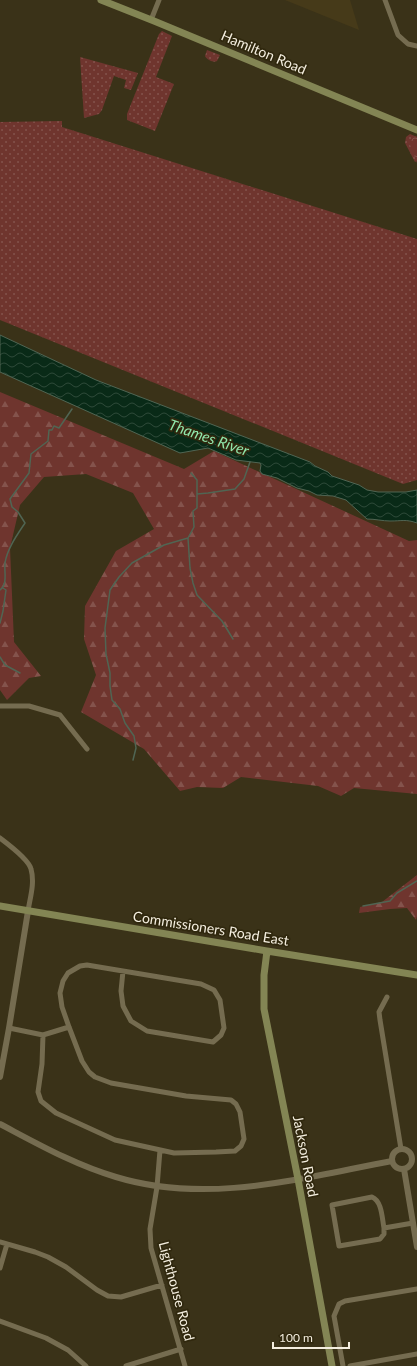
<svg xmlns="http://www.w3.org/2000/svg" width="417" height="1366" font-family="Lato,sans-serif">
<style>
.built{fill:#463a19}
.grass{fill:url(#grass-dots)}
.forest{fill:url(#forest-firs)}
.park{fill:url(#park-crowns)}
.water{fill:url(#water-waves);stroke:#506553}
.lines{fill:none;stroke-linecap:round;stroke-linejoin:round}
.stream{stroke:#506553;stroke-width:1.5}
.minor{stroke:#756c50;stroke-width:5}
.tertiary{stroke:#756c50;stroke-width:6}
.secondary{stroke:#838554;stroke-width:7}
.labels{text-anchor:middle;dominant-baseline:central;stroke-width:3.5;stroke-linejoin:round;paint-order:stroke}
.street-label{font-size:14px;fill:#f4eedf;stroke:#30280e}
.water-label{font-size:15px;font-style:italic;fill:#90e7ac;stroke:#30280e}
</style>
<defs>
<pattern id="grass-dots" width="8" height="8" patternUnits="userSpaceOnUse"><rect width="8" height="8" fill="#6f352e"/><path d="M2 2h.1M6 6h.1" fill="none" stroke="#84534c" stroke-width="1.8" stroke-linecap="round"/></pattern>
<pattern id="forest-firs" width="22" height="20" patternUnits="userSpaceOnUse"><rect width="22" height="20" fill="#6f352e"/><path d="M5 1l3.5 6h-7zM16 11l3.5 6h-7z" fill="#84534c"/></pattern>
<pattern id="park-crowns" width="20" height="18" patternUnits="userSpaceOnUse"><rect width="20" height="18" fill="#6f352e"/><path d="M2 6a3 3 0 1 1 6 0M12 15a3 3 0 1 1 6 0" fill="none" stroke="#84534c"/></pattern>
<pattern id="water-waves" width="16" height="10" patternUnits="userSpaceOnUse"><rect width="16" height="10" fill="#092a17"/><path d="M0 5q4-4 8 0t8 0" fill="none" stroke="#2d4938"/></pattern>
</defs>
<rect width="100%" height="100%" fill="#3a3218"/>
<!-- built -->
<path class="built" d="M 285,0 L 350,0 L 359,30 Z"/>
<!-- grass -->
<path class="grass" d="M 162,31 L 172,36 L 156,77 L 174,84 L 155,131 L 127,120 L 127,114 L 159,34 Z
M 207,50 L 220,55 L 217,61 C 214,63 207,60 205,56 Z
M 80,57 L 138,73 L 131,90 L 124,88 L 126,80 L 114,76 L 102,110 L 99,114 L 84,118 Z
M 62,121 L 62,127 L 417,239 L 417,480 L 403,484 L 0,320 L 0,122 Z
M 410,134 L 417,137 L 417,161 L 415,162 L 405,143 L 406,137 Z"/>
<!-- forest -->
<path class="forest" d="M 0,392 L 184,469 L 214,451 L 409,541 L 417,540 L 417,794 L 354,788 L 341,796 L 318,786 L 241,777 L 223,788 L 197,787 L 180,791 L 144,749 L 81,712 L 96,675 L 84,639 L 85,606 L 116,551 L 154,529 L 133,493 L 86,474 L 44,477 L 20,505 L 10,548 L 14,642 L 41,676 L 29,678 L 7,700 L 0,690 Z
M 417,875 L 417,916 L 416,920 L 407,908 L 390,909 L 359,913 L 360,907 L 382,902 Z"/>
<!-- park -->
<path class="park" d="M 415,136 L 417,137 L 417,163 L 409,142 Z"/>
<!-- water -->
<path class="water" d="M 0,335 L 96,380 L 310,462 L 315,466 L 328,472 L 332,476 L 359,485 L 367,490 L 378,492 L 406,492 L 417,490 L 417,523 C 406,519 402,521 390,521 C 383,521 375,519 367,519 L 346,500 L 333,496 L 317,495 L 309,491 L 297,488 L 277,478 L 262,474 L 260,471 L 261,465 L 260,463 L 236,460 L 208,448 L 180,453 L 0,372 Z"/>
<g class="lines">
<!-- stream -->
<path class="stream" d="M 197,494 L 208,493 L 235,489 L 244,479 L 250,462
M 188,538 L 190,568 L 193,583 L 197,595 L 222,621 L 233,639
M 0,590 C 8,584 4,572 5,563 C 7,549 17,535 25,523 L 18,512 L 12,507 L 10,499 L 29,473 L 31,454 L 48,441 L 49,430 L 52,430 L 54,426 L 59,428 L 72,409
M 0,623 L 3,611 L 6,590 L 3,588
M 0,657 L 5,665 L 20,673
M 133,760 L 136,748 L 134,736 L 125,723 L 120,709 L 112,700 L 110,686 L 110,673 L 106,654 L 105,628 L 110,590 L 119,577 L 132,563 L 164,545 L 188,538 L 194,527 L 193,511 L 197,508 L 197,480 L 191,473
M 363,906 L 390,901 L 397,893 L 417,881"/>
<!-- minor -->
<path class="minor" d="M 385,0 L 398,35 L 408,44 L 417,46
M 151,20 L 159,0
M 0,706 L 29,706 L 60,715 L 87,749
M 0,838 C 8,844 29,860 31,869 C 35,883 30,898 28,911
M 387,997 L 379,1012 L 380,1020 L 401,1149
M 9,1028 L 43,1035 L 69,1027
M 43,1035 L 42,1064 L 38,1092 L 41,1101 L 56,1113 L 115,1140 L 174,1153 L 216,1152 L 235,1151 L 241,1146 L 244,1139 L 240,1112 L 236,1104 L 231,1100 L 186,1096 L 111,1083 L 95,1077 L 89,1072 L 82,1061 L 69,1027 L 62,1007 L 60,993 L 63,981 L 68,973 L 80,966 L 87,965 L 201,984 L 214,990 L 220,1000 L 224,1028 L 221,1035 L 213,1042 L 147,1031 L 131,1021 L 123,1006 L 121,991 L 123,971
M 160,1150 L 157,1187 L 150,1229 L 151,1248 L 185,1366
M 384,1228 C 382,1218 382,1201 372,1197 L 332,1205 L 339,1246 L 380,1239 L 384,1234 L 384,1228 L 413,1223
M 0,1242 L 35,1252 L 48,1257 L 66,1267 L 97,1290 L 108,1296 L 121,1297 L 162,1285
M 0,1268 L 7,1244
M 0,1321 L 46,1338 L 68,1350 L 86,1366
M 126,1366 L 181,1349
M 343,1366 L 334,1316 L 339,1304 L 345,1301 L 417,1289
M 350,1366 L 417,1354"/>
<!-- tertiary -->
<path class="tertiary" d="M 0,1077 L 9,1028 L 28,911
M 0,1124 C 38,1144 75,1165 116,1177 C 208,1205 301,1178 392,1161
M392 1159a10 10 0 1 1 20 0a10 10 0 1 1-20 0Z
M 404,1169 L 417,1247"/>
<!-- secondary -->
<path class="secondary" d="M 101,0 L 154,21 L 417,130
M 0,906 L 267,951 L 417,975
M 267,951 L 264,975 L 264,1009 L 298,1179 L 332,1366"/>
</g>
<g class="labels">
<!-- street labels -->
<g class="street-label">
<text transform="translate(264 52) rotate(23)">Hamilton Road</text>
<text transform="translate(211 928) rotate(9)">Commissioners Road East</text>
<text transform="translate(306 1156) rotate(79)">Jackson Road</text>
<text transform="translate(177 1291) rotate(75)">Lighthouse Road</text>
</g>
<!-- water labels -->
<g class="water-label">
<text transform="translate(209 437) rotate(19)">Thames River</text>
</g>
</g>
<!-- scale -->
<path d="M273 1342v6h76v-6" fill="none" stroke="#f4eedf" stroke-width="2"/>
<text x="279" y="1342" font-size="12" fill="#f4eedf" stroke="#30280e" stroke-width="3" paint-order="stroke">100 m</text>
</svg>
